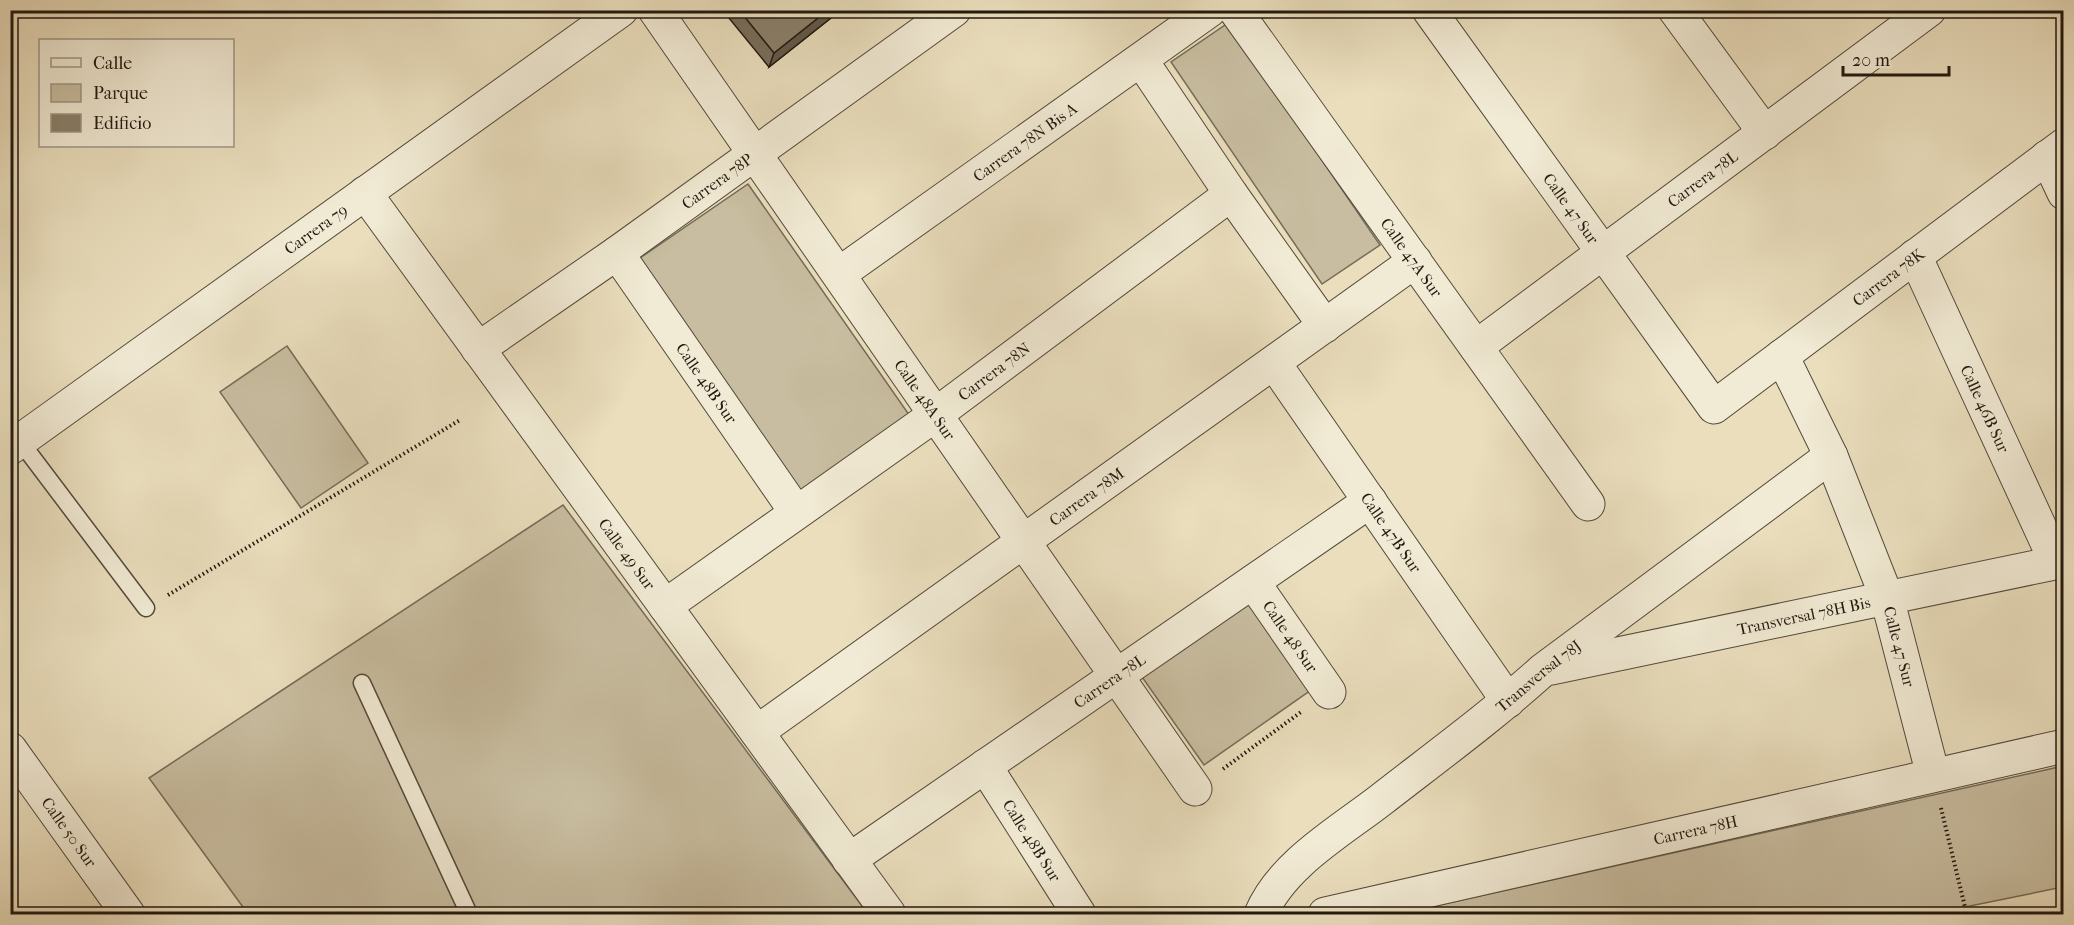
<svg xmlns="http://www.w3.org/2000/svg" width="2074" height="925" font-family="'IM FELL French Canon',serif">
<style>
.green{fill:#c8bda0;stroke:#746b58;stroke-width:1.5}
.lines{fill:none;stroke-linecap:round;stroke-linejoin:round}
.service-casing{stroke:#534a3b;stroke-width:19}
.minor-casing{stroke:#534a3b;stroke-width:35}
.tertiary-casing{stroke:#534a3b;stroke-width:35}
.path{stroke:#211910;stroke-width:4;stroke-dasharray:1.5 3;stroke-linecap:butt}
.service{stroke:#f1ead4;stroke-width:16}
.minor{stroke:#f1ead4;stroke-width:33}
.tertiary{stroke:#f1ead4;stroke-width:33}
.wall{fill:#776d5b;stroke:#211910;stroke-width:1.5}
.shaded-wall{fill:#61594a;stroke:#211910;stroke-width:1.5}
.building{fill:#8a7f6a;stroke:#211910;stroke-width:1.5}
.labels{text-anchor:middle;dominant-baseline:central;stroke-width:5;stroke-linejoin:round;paint-order:stroke}
.street-label{font-size:16px;fill:#211910;stroke:#f1ead4}
</style>
<rect width="100%" height="100%" fill="#eadebd"/>
<filter id="stains"><feTurbulence type="fractalNoise" baseFrequency=".00333" numOctaves="4"/><feColorMatrix values="0 0 0 0 .2 0 0 0 0 .09 0 0 0 0 .02 0 0 0 .5 -.17"/></filter>
<radialGradient id="worn" r=".72"><stop offset=".6" stop-color="#630" stop-opacity="0"/><stop offset="1" stop-color="#630" stop-opacity=".3"/></radialGradient>
<!-- green -->
<path class="green" d="M 1228,23 L 1380,245 L 1322,284 L 1171,62 Z
M 748,184 L 912,419 L 801,495 L 637,260 Z
M 287,346 L 368,463 L 301,508 L 220,392 Z
M 563,505 L 868,914 L 248,914 L 149,778 Z
M 1249,602 L 1311,690 L 1204,765 L 1142,677 Z
M 2063,766 L 2063,887 L 1965,907 L 1900,914 L 1399,914 Z"/>
<g class="lines">
<defs>
<path id="service" d="M 20,441 L 146,608
M 362,683 L 469,914"/>
<g id="minor">
<path id="s1" d="M 655,10 L 1195,789"/>
<path id="s2" d="M 1235,10 L 1588,504"/>
<path id="s3" d="M 1429,10 L 1714,407 L 2064,145"/>
<path d="M 1675,10 L 1765,133"/>
<path d="M 1141,60 L 1231,194 L 1325,326"/>
<path d="M 2047,157 L 2064,193"/>
<path id="s4" d="M 365,193 L 889,914"/>
<path id="s5" d="M 617,253 L 796,512"/>
<path id="s6" d="M 1915,256 L 2056,562"/>
<path id="s7" d="M 839,274 L 1210,10"/>
<path id="s8" d="M 1476,347 L 1929,10"/>
<path id="s9" d="M 478,349 L 617,253 L 954,10"/>
<path id="s10" d="M 1782,356 L 1831,456 L 1887,598 L 1933,775"/>
<path id="s11" d="M 1274,363 L 1508,701"/>
<path id="s12" d="M 1253,582 L 1329,692"/>
<path id="s13" d="M 665,606 L 935,415 L 1231,194"/>
<path id="s14" d="M 1551,668 L 2064,561"/>
<path id="s15" d="M 757,732 L 1415,261"/>
<path id="s16" d="M 10,749 L 128,914"/>
<path id="s17" d="M 985,766 L 1079,914"/>
<path id="s18" d="M 849,860 L 1370,501"/>
<path id="s19" d="M 1261,914 C 1282,864 1341,831 1382,799 C 1436,757 1492,716 1543,670 L 1831,456"/>
<path id="s20" d="M 1325,914 L 2064,746"/>
</g>
<g id="tertiary">
<path id="s21" d="M 10,448 L 621,10"/>
</g>
</defs>
<!-- service casing -->
<use href="#service" class="service-casing"/>
<!-- minor casing -->
<use href="#minor" class="minor-casing"/>
<!-- tertiary casing -->
<use href="#tertiary" class="tertiary-casing"/>
<!-- path -->
<path class="path" d="M 168,595 L 460,420
M 1223,769 L 1301,712
M 1941,808 L 1965,907"/>
<!-- service -->
<use href="#service" class="service"/>
<!-- minor -->
<use href="#minor" class="minor"/>
<!-- tertiary -->
<use href="#tertiary" class="tertiary"/>
</g>
<!-- wall -->
<path class="wall" d="M 724,10 L 841,10 L 769,67 L 724,12 Z"/>
<!-- shaded-wall -->
<path class="shaded-wall" d="M 828,10 L 841,10 L 769,67 L 774,53 Z"/>
<!-- building -->
<path class="building" d="M 739,10 L 828,10 L 774,53 Z"/>
<g class="labels">
<!-- street labels -->
<g class="street-label">
<text stroke="none"><textPath href="#s7" startOffset="228">Carrera 78N Bis A</textPath></text>
<text stroke="none"><textPath href="#s8" startOffset="282">Carrera 78L</textPath></text>
<text stroke="none"><textPath href="#s9" startOffset="292">Carrera 78P</textPath></text>
<text stroke="none"><textPath href="#s3" startOffset="244">Calle 47 Sur</textPath></text>
<text stroke="none"><textPath href="#s21" startOffset="376">Carrera 79</textPath></text>
<text stroke="none"><textPath href="#s2" startOffset="304">Calle 47A Sur</textPath></text>
<text stroke="none"><textPath href="#s3" startOffset="706">Carrera 78K</textPath></text>
<text stroke="none"><textPath href="#s13" startOffset="404">Carrera 78N</textPath></text>
<text stroke="none"><textPath href="#s5" startOffset="158">Calle 48B Sur</textPath></text>
<text stroke="none"><textPath href="#s1" startOffset="474">Calle 48A Sur</textPath></text>
<text stroke="none"><textPath href="#s6" startOffset="168">Calle 46B Sur</textPath></text>
<text stroke="none"><textPath href="#s15" startOffset="405">Carrera 78M</textPath></text>
<text stroke="none"><textPath href="#s11" startOffset="206">Calle 47B Sur</textPath></text>
<text stroke="none"><textPath href="#s4" startOffset="446">Calle 49 Sur</textPath></text>
<text stroke="none"><textPath href="#s14" startOffset="258">Transversal 78H Bis</textPath></text>
<text stroke="none"><textPath href="#s12" startOffset="66">Calle 48 Sur</textPath></text>
<text stroke="none"><textPath href="#s10" startOffset="314">Calle 47 Sur</textPath></text>
<text stroke="none"><textPath href="#s19" startOffset="368">Transversal 78J</textPath></text>
<text stroke="none"><textPath href="#s18" startOffset="316">Carrera 78L</textPath></text>
<text stroke="none"><textPath href="#s20" startOffset="380">Carrera 78H</textPath></text>
<text stroke="none"><textPath href="#s16" startOffset="102">Calle 50 Sur</textPath></text>
<text stroke="none"><textPath href="#s17" startOffset="88">Calle 48B Sur</textPath></text>
</g>
</g>
<!-- margin -->
<rect width="2074" height="925" fill="none" stroke="#eadebd" stroke-width="36"/>
<rect x="12" y="12" width="2050" height="901" fill="none" stroke="#211910" stroke-width="3"/>
<rect x="18" y="18" width="2038" height="889" fill="none" stroke="#211910" stroke-width="1.5"/>
<!-- legend -->
<rect x="39" y="39" width="195" height="108" fill="#f1ead4" stroke="#9e9686" stroke-width="1.5"/>
<rect x="51" y="58" width="30" height="9" fill="#f1ead4" stroke="#9e9686" stroke-width="1.5"/>
<text x="93" y="69" font-size="18" fill="#211910">Calle</text>
<rect x="51" y="84" width="30" height="18" fill="#c8bda0" stroke="#9e9686" stroke-width="1.5"/>
<text x="93" y="99" font-size="18" fill="#211910">Parque</text>
<rect x="51" y="114" width="30" height="18" fill="#8a7f6a" stroke="#9e9686" stroke-width="1.5"/>
<text x="93" y="129" font-size="18" fill="#211910">Edificio</text>
<!-- scale -->
<path d="M1843 66v9h106v-9" fill="none" stroke="#211910" stroke-width="3"/>
<text x="1852" y="66" font-size="18" fill="#211910" stroke="#f1ead4" stroke-width="4.5" paint-order="stroke">20 m</text>
<rect width="100%" height="100%" filter="url(#stains)"/>
<rect width="100%" height="100%" fill="url(#worn)"/>
</svg>
